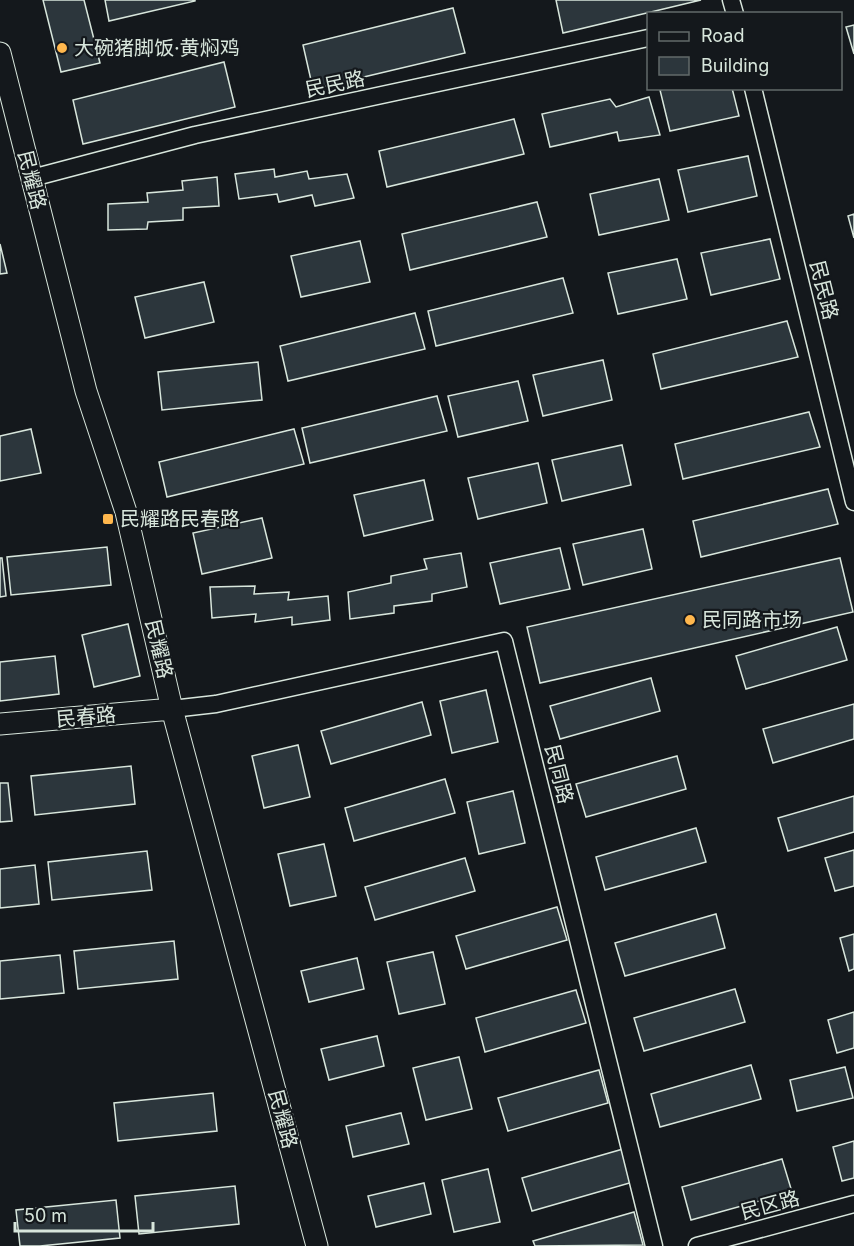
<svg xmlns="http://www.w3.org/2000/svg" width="854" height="1246" font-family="Inter,'Noto Sans SC',sans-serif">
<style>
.building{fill:#2c363c;stroke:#d8e6dc;stroke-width:1.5}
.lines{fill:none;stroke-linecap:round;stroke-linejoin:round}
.minor-casing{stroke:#d8e6dc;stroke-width:19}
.tertiary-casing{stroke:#d8e6dc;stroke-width:23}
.minor{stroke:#14181c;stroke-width:16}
.tertiary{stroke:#14181c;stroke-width:21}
.poi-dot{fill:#ffb74d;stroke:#14181c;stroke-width:2}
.labels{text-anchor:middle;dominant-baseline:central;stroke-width:4.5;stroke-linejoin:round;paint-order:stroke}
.poi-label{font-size:20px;fill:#d8e6dc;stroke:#14181c;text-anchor:start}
.street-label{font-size:20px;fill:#d8e6dc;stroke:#14181c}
</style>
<rect width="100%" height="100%" fill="#14181c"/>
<!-- building -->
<path class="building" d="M 43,0 L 84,0 L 100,63 L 61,72 Z
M 105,0 L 195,0 L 195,1 L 109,21 Z
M 556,0 L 701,0 L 563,33 Z
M 453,8 L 465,53 L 313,89 L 303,45 Z
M 854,25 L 854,54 L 846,27 Z
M 224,62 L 235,107 L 83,144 L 73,100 Z
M 666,88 L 732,88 L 739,116 L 670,131 L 660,90 Z
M 649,97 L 660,135 L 619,141 L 617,132 L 550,147 L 542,114 L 610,99 L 616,107 Z
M 514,119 L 524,154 L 387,187 L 379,151 Z
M 748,156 L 757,196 L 688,212 L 678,170 Z
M 274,169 L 275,177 L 307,171 L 309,179 L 347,174 L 354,198 L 315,206 L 312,195 L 279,202 L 277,194 L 239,199 L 235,174 Z
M 217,177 L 219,206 L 183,208 L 183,220 L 148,222 L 147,229 L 108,230 L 108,204 L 148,202 L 147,193 L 183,190 L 182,181 Z
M 659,179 L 669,220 L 599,235 L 590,194 Z
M 537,202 L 547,237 L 410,270 L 402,234 Z
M 854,214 L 854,238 L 848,216 Z
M 770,239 L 780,279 L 711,295 L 701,253 Z
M 360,241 L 370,282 L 301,297 L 291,256 Z
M 0,244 L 7,273 L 0,274 Z
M 677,259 L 687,299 L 618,314 L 608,273 Z
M 563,278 L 573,313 L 436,346 L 428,311 Z
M 204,282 L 214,322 L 145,338 L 135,297 Z
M 415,313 L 425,349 L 288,381 L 280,346 Z
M 787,321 L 798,357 L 661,389 L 653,354 Z
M 603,360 L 612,400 L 543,416 L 533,375 Z
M 258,362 L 262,400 L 162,410 L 158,372 Z
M 518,381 L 528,421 L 458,437 L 448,396 Z
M 437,396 L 447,431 L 310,463 L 302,428 Z
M 809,412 L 820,447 L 683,479 L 675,444 Z
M 31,429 L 41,473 L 0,481 L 0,436 Z
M 294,429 L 304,464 L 167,497 L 159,462 Z
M 622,445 L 631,485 L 562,501 L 552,460 Z
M 538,463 L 547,503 L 478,519 L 468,478 Z
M 424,480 L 433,520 L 364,536 L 354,495 Z
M 828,489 L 838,524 L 701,557 L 693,521 Z
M 262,518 L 272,558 L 202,574 L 193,533 Z
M 643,529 L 652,569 L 583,585 L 573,544 Z
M 107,547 L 111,585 L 11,595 L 7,557 Z
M 560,548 L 570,589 L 500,604 L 490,563 Z
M 461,553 L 467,587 L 432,594 L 432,601 L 394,606 L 394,613 L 350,619 L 348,592 L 391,583 L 391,576 L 427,569 L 424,559 Z
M 0,558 L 2,558 L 6,596 L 0,597 Z
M 840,558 L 853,612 L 540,683 L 527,627 Z
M 255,586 L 254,594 L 289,592 L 288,600 L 328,596 L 330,620 L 292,625 L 292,617 L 255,622 L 256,614 L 212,618 L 210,587 Z
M 128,624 L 140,676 L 94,687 L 82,635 Z
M 837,627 L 847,660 L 746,689 L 736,656 Z
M 55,656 L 59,694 L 0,701 L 0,662 Z
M 651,678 L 660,711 L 560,739 L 550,706 Z
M 486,690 L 498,742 L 452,753 L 440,701 Z
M 422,702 L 431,735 L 331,764 L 321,731 Z
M 854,704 L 854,739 L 773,763 L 763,729 Z
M 298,745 L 310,797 L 264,808 L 252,756 Z
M 677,756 L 686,789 L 586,817 L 576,784 Z
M 131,766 L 135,804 L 35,815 L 31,776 Z
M 445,779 L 455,813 L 354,841 L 345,808 Z
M 0,783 L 8,783 L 12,821 L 0,822 Z
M 513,791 L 525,843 L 479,854 L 467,802 Z
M 854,796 L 854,832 L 788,851 L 778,818 Z
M 696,828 L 706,862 L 605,890 L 596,857 Z
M 324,844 L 336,896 L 290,906 L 278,854 Z
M 854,850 L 854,886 L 835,891 L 825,858 Z
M 147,851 L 152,890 L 52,900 L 48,862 Z
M 465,858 L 475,891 L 375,920 L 365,887 Z
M 35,865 L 39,904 L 0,908 L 0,869 Z
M 557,907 L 567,940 L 466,969 L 456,936 Z
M 716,914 L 725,948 L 625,976 L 615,943 Z
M 854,934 L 854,969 L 849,971 L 840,938 Z
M 174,941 L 178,979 L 78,989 L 74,951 Z
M 433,952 L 445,1004 L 399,1014 L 387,962 Z
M 60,955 L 64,993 L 0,999 L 0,961 Z
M 357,958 L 364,989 L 309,1002 L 301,971 Z
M 735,989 L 745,1022 L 644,1051 L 634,1018 Z
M 576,990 L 586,1023 L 485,1052 L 476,1018 Z
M 854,1012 L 854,1048 L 837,1053 L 828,1020 Z
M 377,1036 L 384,1066 L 329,1080 L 321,1049 Z
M 459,1057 L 472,1109 L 426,1120 L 413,1068 Z
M 751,1065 L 761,1099 L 660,1127 L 651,1094 Z
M 845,1067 L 853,1098 L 797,1111 L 790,1080 Z
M 599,1070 L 608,1103 L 508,1131 L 498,1098 Z
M 213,1093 L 217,1131 L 118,1141 L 114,1103 Z
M 401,1113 L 409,1144 L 353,1157 L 346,1126 Z
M 854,1141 L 854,1178 L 842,1181 L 833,1147 Z
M 623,1149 L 633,1182 L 532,1211 L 522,1178 Z
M 782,1159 L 792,1192 L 691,1220 L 682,1187 Z
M 488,1169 L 500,1222 L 454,1232 L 442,1180 Z
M 424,1183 L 431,1214 L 376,1227 L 368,1196 Z
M 235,1186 L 239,1224 L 139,1234 L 135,1196 Z
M 116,1200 L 120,1238 L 40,1246 L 20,1246 L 16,1210 Z
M 634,1212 L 643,1245 L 535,1246 L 533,1241 Z"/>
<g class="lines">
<defs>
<path id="minor" d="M 731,0 L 735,14
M 753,88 L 854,502
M 32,178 L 195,135 L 648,38
M 172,709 L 216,704 L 504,641 L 654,1246
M 697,1246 L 854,1204"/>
<path id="tertiary" d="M 0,53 L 86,391 L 126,512 L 172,709 L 317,1246
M 0,724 L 172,709"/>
</defs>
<!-- minor casing -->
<use href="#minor" class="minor-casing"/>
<!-- tertiary casing -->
<use href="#tertiary" class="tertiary-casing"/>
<!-- minor -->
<use href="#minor" class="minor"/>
<!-- tertiary -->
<use href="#tertiary" class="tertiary"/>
</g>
<!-- markers -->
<g class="poi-dot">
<circle cx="62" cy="48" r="6"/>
<rect x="102" y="513" width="12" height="12" rx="3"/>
<circle cx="690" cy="620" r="6"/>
</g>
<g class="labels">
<!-- poi labels -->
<g class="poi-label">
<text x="74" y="48">大碗猪脚饭·黄焖鸡</text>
<text x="120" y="519">民耀路民春路</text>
<text x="702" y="620">民同路市场</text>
</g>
<!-- street labels -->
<g class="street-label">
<text transform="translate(335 84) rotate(-12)">民民路</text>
<text transform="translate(32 180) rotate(76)">民耀路</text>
<text transform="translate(824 290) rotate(76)">民民路</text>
<text transform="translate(159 649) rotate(77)">民耀路</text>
<text transform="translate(86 717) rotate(-5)">民春路</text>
<text transform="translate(559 774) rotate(76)">民同路</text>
<text transform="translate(283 1119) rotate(75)">民耀路</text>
<text transform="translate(770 1205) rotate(-15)">民区路</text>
</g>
</g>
<!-- legend -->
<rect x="647" y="12" width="195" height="78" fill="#14181c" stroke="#626a69" stroke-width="1.5"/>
<rect x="659" y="32" width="30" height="9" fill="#14181c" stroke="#626a69" stroke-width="1.5"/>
<text x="701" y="42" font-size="18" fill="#d8e6dc">Road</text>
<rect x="659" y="57" width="30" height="18" fill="#2c363c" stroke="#626a69" stroke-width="1.5"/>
<text x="701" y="72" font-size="18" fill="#d8e6dc">Building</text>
<!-- scale -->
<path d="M15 1222v9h138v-9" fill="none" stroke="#d8e6dc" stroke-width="3"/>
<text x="24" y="1222" font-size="18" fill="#d8e6dc" stroke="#14181c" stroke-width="4.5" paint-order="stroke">50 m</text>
</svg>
